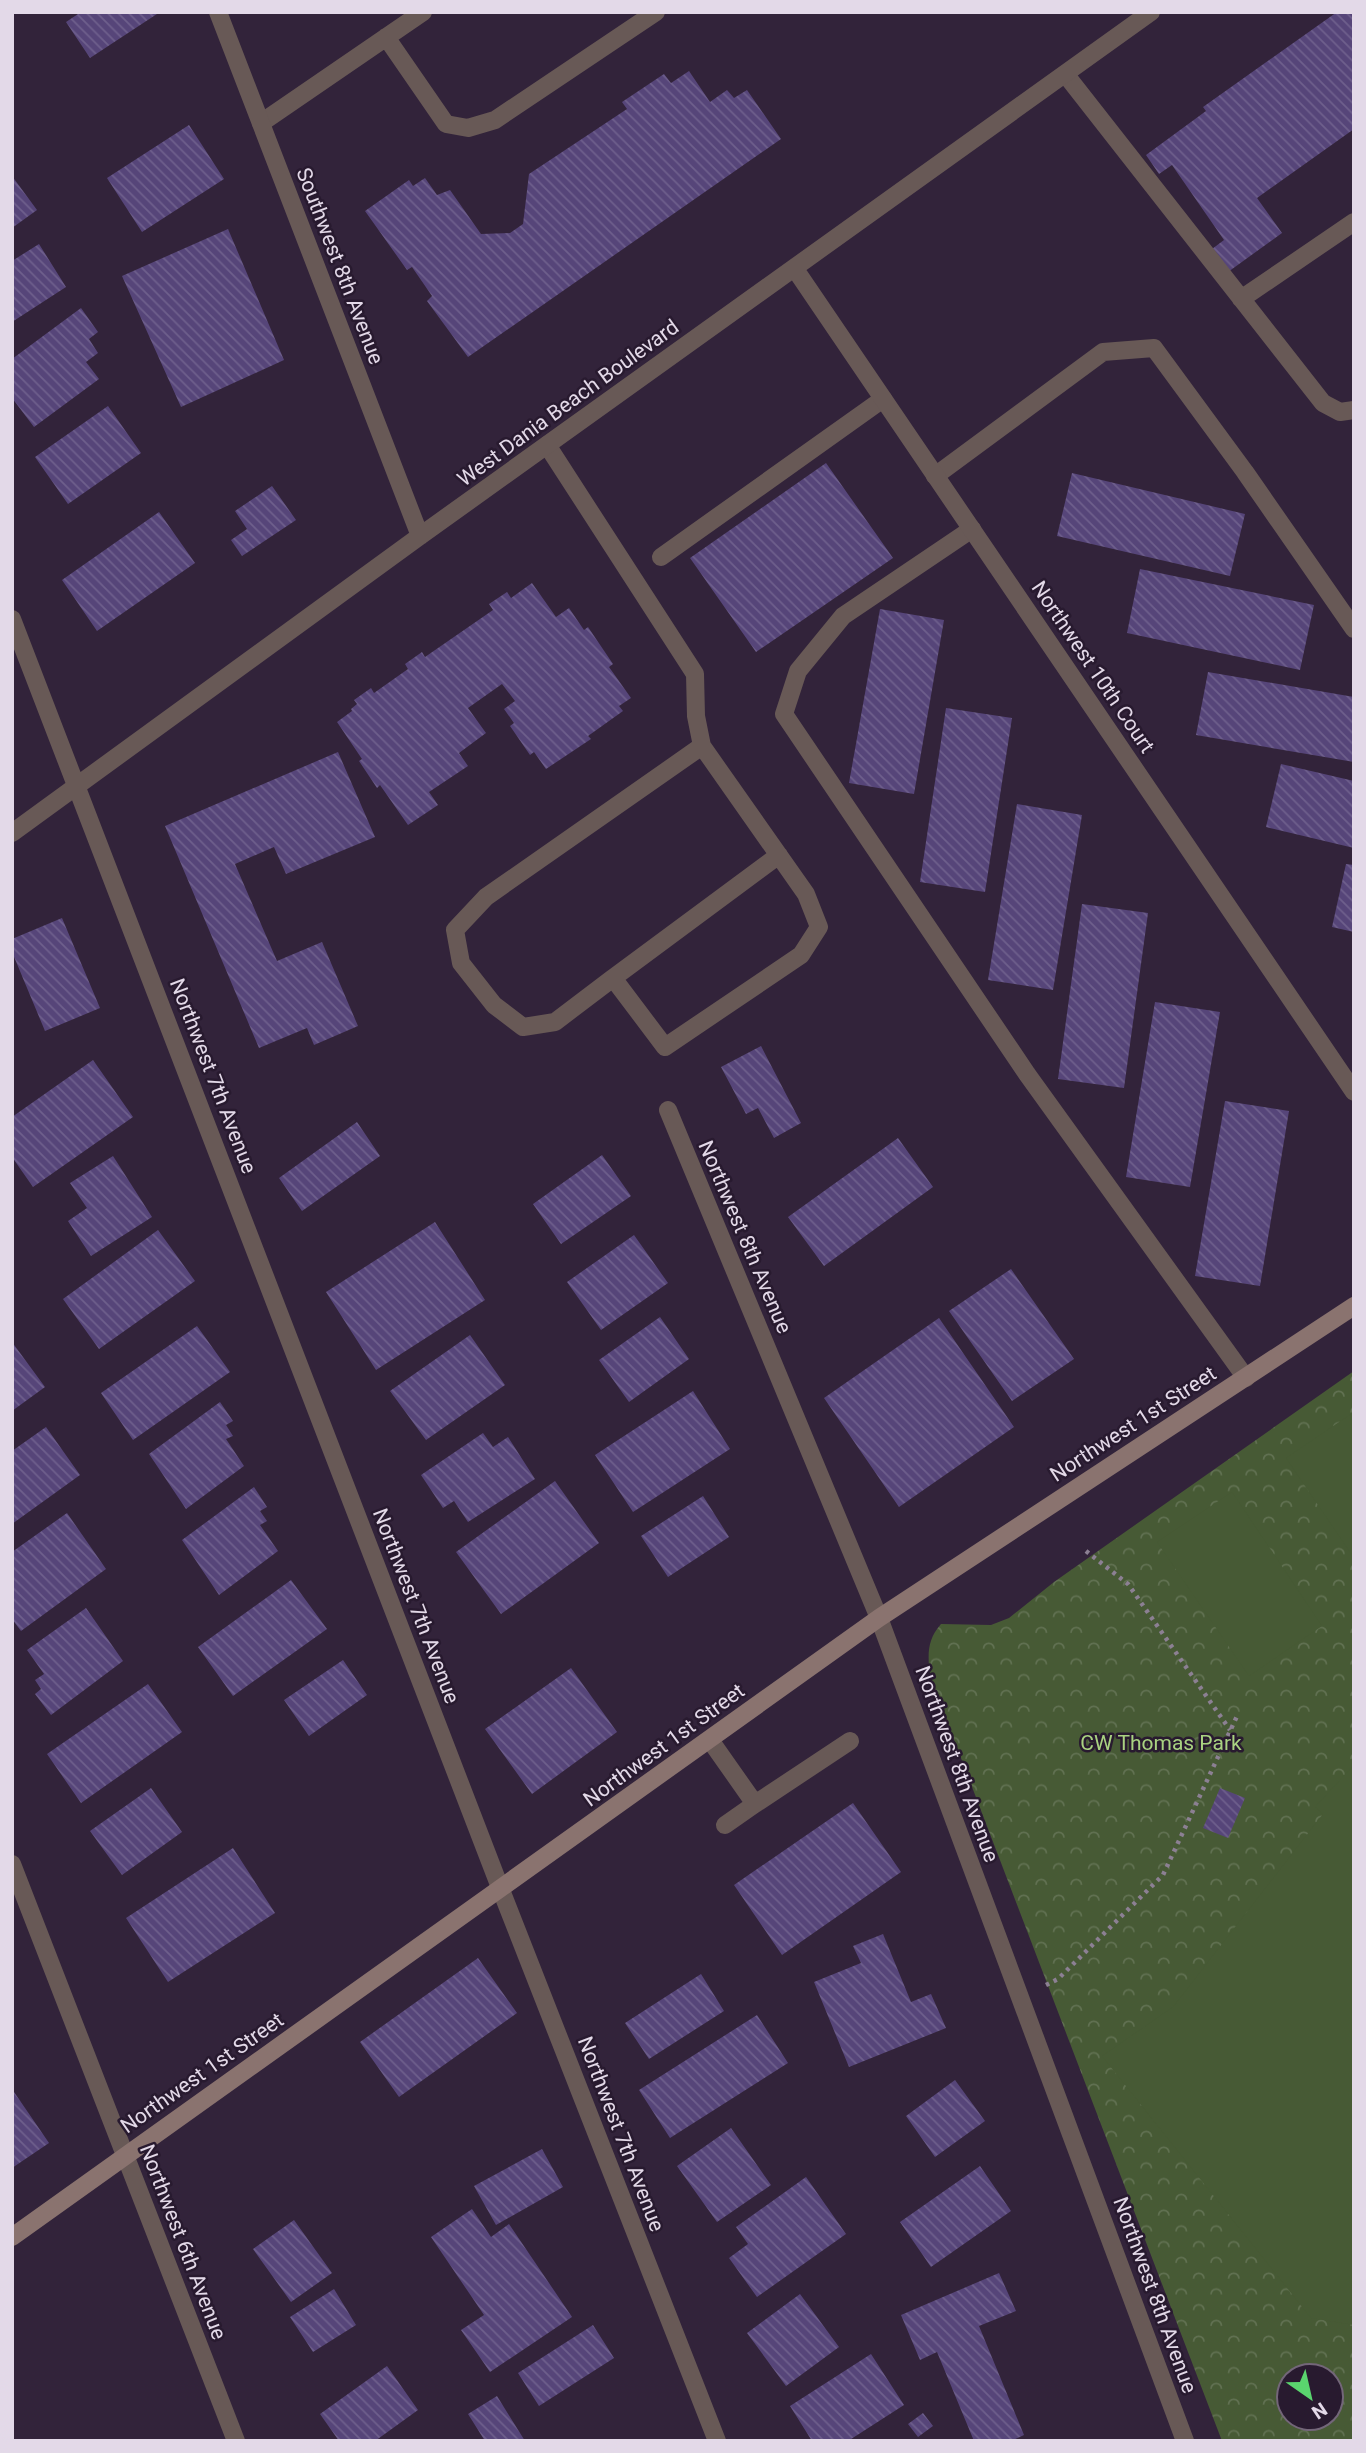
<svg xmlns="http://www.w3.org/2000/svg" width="1366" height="2453" font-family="Roboto,sans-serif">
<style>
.park{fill:url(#park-crowns);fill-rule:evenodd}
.pitch{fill:#475a35}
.building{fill:url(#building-back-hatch)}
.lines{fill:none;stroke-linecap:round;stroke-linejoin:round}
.path{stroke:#8c8093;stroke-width:4.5;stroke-dasharray:3.5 5;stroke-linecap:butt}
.lane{stroke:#685956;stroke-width:18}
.street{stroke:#685956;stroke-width:18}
.secondary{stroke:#8a736f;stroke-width:18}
.labels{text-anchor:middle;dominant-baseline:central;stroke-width:5;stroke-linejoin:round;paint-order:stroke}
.street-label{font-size:21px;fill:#e3d9e8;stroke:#281a2f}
.park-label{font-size:21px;fill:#a9d281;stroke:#281a2f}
</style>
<defs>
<pattern id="park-crowns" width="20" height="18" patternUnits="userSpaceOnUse" patternTransform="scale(1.75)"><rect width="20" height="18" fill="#475a35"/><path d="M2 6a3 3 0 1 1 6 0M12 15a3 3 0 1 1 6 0" fill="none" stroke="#617152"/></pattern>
<pattern id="building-back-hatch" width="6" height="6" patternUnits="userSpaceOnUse" patternTransform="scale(1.75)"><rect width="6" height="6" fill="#564579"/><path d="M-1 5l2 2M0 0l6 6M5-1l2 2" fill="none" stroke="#6e5f8c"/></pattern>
</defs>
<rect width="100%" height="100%" fill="#32233a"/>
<!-- park -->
<path class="park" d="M 1354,1371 L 1354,2441 L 1222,2441 L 930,1677 C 928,1656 926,1641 941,1624 L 991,1625 L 1009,1618 L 1054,1582 ZM 1289,2376 L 1331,2376 L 1331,2418 L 1289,2418 Z"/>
<!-- pitch -->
<path class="pitch" d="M 1354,1412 L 1354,1558 L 1286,1458 Z
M 1232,1492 L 1322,1626 L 1249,1676 L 1157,1542 Z
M 1354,1765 L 1354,2325 L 1311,2318 L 1102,2056 L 1173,2007 L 1323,1814 L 1315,1807 Z"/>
<!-- building -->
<path class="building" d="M 81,12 L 160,12 L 90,58 L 66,22 Z
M 1337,12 L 1354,12 L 1354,129 L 1257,198 L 1282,233 L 1228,272 L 1212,249 L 1224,240 L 1172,165 L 1159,174 L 1146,155 L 1206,111 L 1203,107 Z
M 689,71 L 710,102 L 727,90 L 734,98 L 747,90 L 781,139 L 468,357 L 427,301 L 432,296 L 412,267 L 407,270 L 365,211 L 409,180 L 413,186 L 425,178 L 437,195 L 450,190 L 481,234 L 510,233 L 523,224 L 529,174 L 627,109 L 622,102 L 664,74 L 671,83 Z
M 189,125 L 224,179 L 142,232 L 107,178 Z
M 12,176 L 37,210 L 12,228 Z
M 228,229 L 284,360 L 181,407 L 122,276 Z
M 39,244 L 66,287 L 12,322 L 12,261 Z
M 81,308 L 98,332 L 89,339 L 98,353 L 86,362 L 99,379 L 34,427 L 12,398 L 12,359 Z
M 108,406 L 141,453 L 68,504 L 35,457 Z
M 826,463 L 893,558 L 756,652 L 690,558 Z
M 1072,473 L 1245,514 L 1230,576 L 1057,536 Z
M 272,486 L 296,520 L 242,556 L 231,540 L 247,529 L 235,511 Z
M 159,512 L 195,563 L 97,631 L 62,580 Z
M 1140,569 L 1314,605 L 1300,670 L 1127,633 Z
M 532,583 L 556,617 L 569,608 L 584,630 L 588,627 L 613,664 L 609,667 L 631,698 L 619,706 L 623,711 L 588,736 L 591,739 L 546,769 L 534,752 L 530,755 L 510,726 L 514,723 L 504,709 L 515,701 L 502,684 L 468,708 L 486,733 L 459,753 L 468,766 L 429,792 L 438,805 L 408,825 L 380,785 L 377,788 L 359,761 L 362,759 L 337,722 L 352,711 L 351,709 L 357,704 L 354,700 L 371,688 L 374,693 L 408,669 L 405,664 L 422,652 L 425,657 L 493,610 L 489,604 L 507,592 L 511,598 Z
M 880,609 L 944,620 L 914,794 L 849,783 Z
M 1208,672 L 1354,697 L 1354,762 L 1196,735 Z
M 946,708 L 1012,718 L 985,892 L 920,882 Z
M 338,752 L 375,837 L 286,874 L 274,847 L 235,864 L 277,961 L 322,942 L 358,1026 L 314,1045 L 307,1028 L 259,1048 L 165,826 Z
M 1281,764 L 1354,781 L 1354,848 L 1266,827 Z
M 1017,804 L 1082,815 L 1053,990 L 988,980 Z
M 1346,864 L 1354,865 L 1354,932 L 1332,927 Z
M 1082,904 L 1148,913 L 1124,1088 L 1058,1079 Z
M 62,918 L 100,1008 L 45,1031 L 12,952 L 12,939 Z
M 1155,1002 L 1220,1012 L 1190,1187 L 1126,1177 Z
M 761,1046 L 801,1123 L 774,1138 L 758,1108 L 746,1114 L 721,1067 Z
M 93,1060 L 133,1117 L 33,1187 L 12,1157 L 12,1117 Z
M 1225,1101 L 1289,1111 L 1260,1286 L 1195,1276 Z
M 357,1122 L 380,1156 L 302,1211 L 279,1178 Z
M 898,1138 L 933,1187 L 824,1266 L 788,1217 Z
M 602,1155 L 631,1196 L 561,1244 L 533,1204 Z
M 113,1156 L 152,1217 L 91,1256 L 68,1221 L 87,1208 L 70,1183 Z
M 435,1222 L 485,1300 L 376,1370 L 326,1292 Z
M 158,1230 L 195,1281 L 99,1349 L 63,1299 Z
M 634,1235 L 668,1283 L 601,1330 L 567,1282 Z
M 1011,1269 L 1074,1359 L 1012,1401 L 949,1311 Z
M 660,1317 L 689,1359 L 629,1402 L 599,1360 Z
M 939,1318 L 1014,1427 L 899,1507 L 824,1398 Z
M 197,1326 L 230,1372 L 133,1440 L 101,1393 Z
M 470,1335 L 505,1385 L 426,1440 L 390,1391 Z
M 12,1342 L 45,1387 L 12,1411 Z
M 693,1391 L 730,1449 L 633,1512 L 595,1455 Z
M 220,1402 L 233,1421 L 226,1425 L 233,1436 L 226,1439 L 244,1466 L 186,1509 L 149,1454 Z
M 46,1427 L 80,1475 L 12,1524 L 12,1451 Z
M 483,1433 L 493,1447 L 508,1437 L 535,1479 L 468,1522 L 454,1501 L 443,1508 L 421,1475 Z
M 555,1481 L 599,1543 L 501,1614 L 456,1552 Z
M 254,1487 L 267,1507 L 260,1511 L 267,1521 L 260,1525 L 278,1551 L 219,1595 L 182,1540 Z
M 703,1496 L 729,1537 L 668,1577 L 641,1536 Z
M 67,1513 L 106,1569 L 21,1631 L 12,1619 L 12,1552 Z
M 291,1580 L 327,1629 L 233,1696 L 198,1647 Z
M 86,1608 L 123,1661 L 51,1715 L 35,1694 L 41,1689 L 35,1680 L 44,1674 L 27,1650 Z
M 343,1660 L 367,1695 L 309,1736 L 284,1700 Z
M 571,1668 L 617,1732 L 532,1794 L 485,1729 Z
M 148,1684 L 182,1732 L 81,1803 L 47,1754 Z
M 151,1788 L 182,1832 L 122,1875 L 90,1831 Z
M 1220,1788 L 1245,1798 L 1228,1838 L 1203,1828 Z
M 853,1803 L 901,1872 L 782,1955 L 734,1885 Z
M 233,1848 L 275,1913 L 168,1982 L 126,1918 Z
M 883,1934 L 911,2002 L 931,1994 L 946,2028 L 849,2067 L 814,1982 L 861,1963 L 853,1946 Z
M 478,1958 L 517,2013 L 399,2097 L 360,2042 Z
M 701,1974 L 724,2011 L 649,2059 L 625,2023 Z
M 757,2015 L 788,2063 L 670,2138 L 639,2090 Z
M 955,2080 L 985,2121 L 935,2157 L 906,2116 Z
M 12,2089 L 49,2143 L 12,2168 Z
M 731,2128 L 771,2185 L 717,2222 L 677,2166 Z
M 542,2149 L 563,2187 L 496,2225 L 474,2186 Z
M 980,2166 L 1011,2211 L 931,2267 L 900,2222 Z
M 806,2177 L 846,2234 L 757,2297 L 729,2258 L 748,2244 L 736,2227 Z
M 472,2209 L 491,2237 L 509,2224 L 572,2317 L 490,2372 L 461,2330 L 484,2315 L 431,2237 Z
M 294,2220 L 332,2273 L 291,2302 L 253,2249 Z
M 999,2273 L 1016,2311 L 979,2326 L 1024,2435 L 1011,2441 L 974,2441 L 937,2352 L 920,2360 L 901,2315 Z
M 334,2289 L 356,2325 L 313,2352 L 290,2317 Z
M 800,2294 L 839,2347 L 786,2386 L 747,2333 Z
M 593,2325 L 614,2358 L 539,2406 L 518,2373 Z
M 871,2354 L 904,2405 L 848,2441 L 812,2441 L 790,2406 Z
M 387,2366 L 418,2410 L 375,2441 L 339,2441 L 320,2414 Z
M 497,2396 L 525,2441 L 485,2441 L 468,2414 Z
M 923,2413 L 933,2426 L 918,2437 L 908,2424 Z"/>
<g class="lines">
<!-- path -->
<path class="path" d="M 1086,1551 L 1128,1584 L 1230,1730
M 1046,1985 L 1058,1979 L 1163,1875 L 1238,1714"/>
<!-- lane -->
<path class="lane" d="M 386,37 L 446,124 L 468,128 L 495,120 L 656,12
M 1066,75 L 1323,403 L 1340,412 L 1354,410
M 261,123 L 423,12
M 1241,299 L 1354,222
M 547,445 L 695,674 L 696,716 L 702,746 L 806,894 L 819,927 L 801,955 L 665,1047 L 613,978 L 555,1022 L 523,1027 L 494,1005 L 461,963 L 455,930 L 486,897 L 702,746
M 935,476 L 1103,352 L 1154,348 L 1245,472 L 1354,629
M 972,529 L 843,616 L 798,671 L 784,714 L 1027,1074 L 1246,1378
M 661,557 L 883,399
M 613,978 L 779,855
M 710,1740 L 755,1804 L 850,1741
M 725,1825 L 755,1804"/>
<!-- street -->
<path class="street" d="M 218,12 L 420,536
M 795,269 L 1354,1092
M 12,619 L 501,1890 L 717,2441
M 12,833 L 420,536 L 1151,12
M 668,1110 L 879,1618 L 1185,2441
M 12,1864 L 236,2441"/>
<!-- secondary -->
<path class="secondary" d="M 12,2237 L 879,1618 L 1354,1306"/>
</g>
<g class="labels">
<!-- street labels -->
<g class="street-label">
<text transform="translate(340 266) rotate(69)">Southwest 8th Avenue</text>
<text transform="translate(568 403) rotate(-36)">West Dania Beach Boulevard</text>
<text transform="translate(1093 667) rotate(56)">Northwest 10th Court</text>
<text transform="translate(213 1076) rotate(69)">Northwest 7th Avenue</text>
<text transform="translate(745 1237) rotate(67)">Northwest 8th Avenue</text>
<text transform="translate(1133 1424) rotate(-33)">Northwest 1st Street</text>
<text transform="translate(416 1606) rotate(69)">Northwest 7th Avenue</text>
<text transform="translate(664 1745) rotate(-36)">Northwest 1st Street</text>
<text transform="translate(957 1764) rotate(70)">Northwest 8th Avenue</text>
<text transform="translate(202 2073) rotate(-35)">Northwest 1st Street</text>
<text transform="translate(621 2134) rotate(69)">Northwest 7th Avenue</text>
<text transform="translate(183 2242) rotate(69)">Northwest 6th Avenue</text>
<text transform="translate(1155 2295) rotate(70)">Northwest 8th Avenue</text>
</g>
<!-- park labels -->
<g class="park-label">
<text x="1161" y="1743">CW Thomas Park</text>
</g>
</g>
<!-- border -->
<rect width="1366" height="2453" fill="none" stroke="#e3d9e8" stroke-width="28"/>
<!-- north arrow -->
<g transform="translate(1310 2397) rotate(146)"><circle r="33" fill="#281a2f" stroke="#736679" stroke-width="2"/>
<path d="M0-5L12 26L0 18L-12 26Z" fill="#5ad56e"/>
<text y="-10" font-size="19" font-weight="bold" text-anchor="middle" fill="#e3d9e8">N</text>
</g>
</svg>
